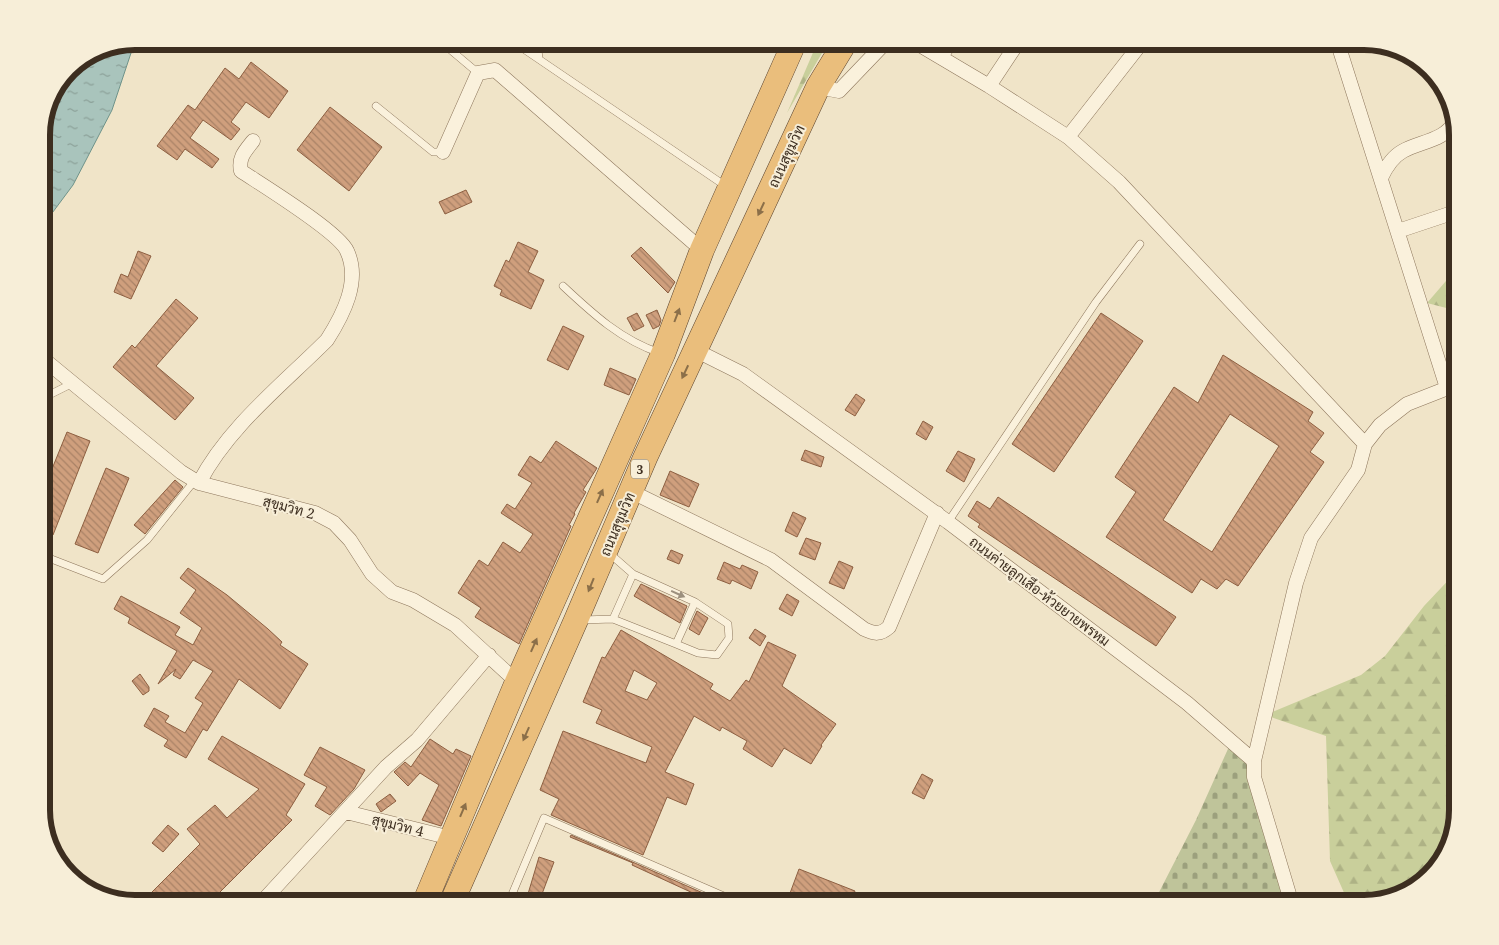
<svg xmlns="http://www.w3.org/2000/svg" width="1499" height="945" font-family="'Noto Serif',Sarabun,serif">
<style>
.forest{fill:url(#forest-firs)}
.cemetery{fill:url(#cemetery-stones)}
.water{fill:url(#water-ripples);stroke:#6f938a}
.building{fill:url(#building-back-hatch);stroke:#8d5f41;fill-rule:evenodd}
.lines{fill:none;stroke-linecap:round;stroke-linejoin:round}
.service-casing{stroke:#8d765c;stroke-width:8}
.minor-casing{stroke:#8d765c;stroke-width:15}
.trunk-casing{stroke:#5b4430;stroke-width:25}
.service{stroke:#faf1dc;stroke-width:7}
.minor{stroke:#faf1dc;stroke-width:14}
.trunk{stroke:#eabe7c;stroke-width:24}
.oneway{fill:#8b6f49}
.oneway2{fill:#9c907e}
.labels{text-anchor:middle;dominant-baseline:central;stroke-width:4;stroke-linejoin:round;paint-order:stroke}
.shield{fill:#f7eed8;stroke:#756857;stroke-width:1}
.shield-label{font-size:12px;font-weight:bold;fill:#3d2e20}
.street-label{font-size:14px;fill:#3d2e20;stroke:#f7eed8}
.rim{fill:none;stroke:#3d2e20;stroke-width:6}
</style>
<defs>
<pattern id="forest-firs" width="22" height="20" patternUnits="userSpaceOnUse" patternTransform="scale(1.25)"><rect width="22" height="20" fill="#c9cf9b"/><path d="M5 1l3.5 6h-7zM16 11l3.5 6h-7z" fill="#aeb285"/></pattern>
<pattern id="cemetery-stones" width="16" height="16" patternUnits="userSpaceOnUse" patternTransform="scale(1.25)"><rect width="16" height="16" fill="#bfc49a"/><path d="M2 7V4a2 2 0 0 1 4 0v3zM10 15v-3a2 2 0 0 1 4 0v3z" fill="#9ca07d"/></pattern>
<pattern id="water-ripples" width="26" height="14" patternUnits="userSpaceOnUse" patternTransform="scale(1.25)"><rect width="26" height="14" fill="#a9c4bc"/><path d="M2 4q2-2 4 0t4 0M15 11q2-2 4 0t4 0" fill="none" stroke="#8ba098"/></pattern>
<pattern id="building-back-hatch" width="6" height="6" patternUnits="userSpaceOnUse" patternTransform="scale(1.25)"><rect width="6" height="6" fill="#cf9f7d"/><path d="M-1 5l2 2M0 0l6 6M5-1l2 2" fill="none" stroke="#a98266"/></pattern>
</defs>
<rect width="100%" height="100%" fill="#f0e4c8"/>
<!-- forest -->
<path class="forest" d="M 818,41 L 829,41 L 787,113 Z
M 1458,267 L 1458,311 L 1427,303 Z
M 1458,570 L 1458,811 L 1442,862 L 1411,891 L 1365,904 L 1349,904 L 1330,861 L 1326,736 L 1265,715 L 1361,675 L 1385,656 L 1424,606 Z"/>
<!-- cemetery -->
<path class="cemetery" d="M 1232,740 L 1254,777 L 1292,904 L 1153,904 L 1196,820 Z"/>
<!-- water -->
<path class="water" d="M 135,41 L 112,110 L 73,185 L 41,228 L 41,129 L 69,68 L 99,48 Z"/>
<!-- building -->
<path class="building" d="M 251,62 L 288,91 L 269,118 L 246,102 L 231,122 L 240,129 L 231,140 L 203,120 L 190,138 L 219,159 L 212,168 L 185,149 L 177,160 L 157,146 L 188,105 L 195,110 L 225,68 L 239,79 Z
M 330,107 L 382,147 L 349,191 L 297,150 Z
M 466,190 L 472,202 L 445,214 L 439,202 Z
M 518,242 L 538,251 L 528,272 L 544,280 L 531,309 L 500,295 L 502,290 L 494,286 L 506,260 L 509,262 Z
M 641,247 L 675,282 L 668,293 L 631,256 Z
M 138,251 L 151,256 L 131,299 L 114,292 L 121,274 L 128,277 Z
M 176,299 L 198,318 L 156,366 L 194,398 L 175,420 L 113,367 L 132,345 L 135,348 Z
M 657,310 L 661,320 L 659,326 L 653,329 L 646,315 Z
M 637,313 L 644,326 L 634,331 L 627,318 Z
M 1101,313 L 1143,341 L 1054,472 L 1012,444 Z
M 563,326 L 584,336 L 568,370 L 547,360 Z
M 1223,355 L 1313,412 L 1308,421 L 1324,433 L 1310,452 L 1324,462 L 1238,586 L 1226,579 L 1217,589 L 1201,579 L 1192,593 L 1106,537 L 1136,492 L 1115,477 L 1174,387 L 1198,403 ZM 1230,414 L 1279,446 L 1212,552 L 1163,520 Z
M 610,368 L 636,379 L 629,395 L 604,385 Z
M 856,394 L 865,400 L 855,416 L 845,410 Z
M 923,421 L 933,427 L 926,440 L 916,434 Z
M 67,432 L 90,441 L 53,535 L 41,530 L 41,496 Z
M 556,441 L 597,468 L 583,490 L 586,492 L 574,513 L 575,514 L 569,525 L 571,526 L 519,644 L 475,617 L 481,608 L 458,593 L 479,560 L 488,566 L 503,542 L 520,553 L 533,534 L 501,513 L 507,504 L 515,509 L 532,483 L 518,475 L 530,456 L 541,463 Z
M 805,450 L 824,457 L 821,467 L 801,460 Z
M 958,451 L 975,459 L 964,482 L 946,471 Z
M 106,468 L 129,478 L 98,553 L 75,544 Z
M 670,471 L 699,484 L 689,507 L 660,495 Z
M 175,480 L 183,487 L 145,534 L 134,525 Z
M 998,497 L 1176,617 L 1156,646 L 978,527 L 980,524 L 968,516 L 977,501 L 990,509 Z
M 793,512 L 806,518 L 797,537 L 785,531 Z
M 806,538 L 821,543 L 815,560 L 799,554 Z
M 671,550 L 683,555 L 679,564 L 667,559 Z
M 839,561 L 853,567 L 844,589 L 829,583 Z
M 724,562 L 740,569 L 742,565 L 758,572 L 751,589 L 732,580 L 730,584 L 717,579 Z
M 188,568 L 227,595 L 268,629 L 282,642 L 280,645 L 308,664 L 280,709 L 239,679 L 207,731 L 203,729 L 186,758 L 164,746 L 168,740 L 144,726 L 154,708 L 169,716 L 165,722 L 185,733 L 203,703 L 195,698 L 213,671 L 193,660 L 180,679 L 173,675 L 176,669 L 158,684 L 177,651 L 128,623 L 130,618 L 114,609 L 121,596 L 180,627 L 175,635 L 193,645 L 202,628 L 180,613 L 196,590 L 180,578 Z
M 641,584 L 687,606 L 680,623 L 634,596 Z
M 787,594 L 799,601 L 792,616 L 779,609 Z
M 697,611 L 708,618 L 699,635 L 689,629 Z
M 755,629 L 766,636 L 760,646 L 749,638 Z
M 621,630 L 713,684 L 710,689 L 730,701 L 746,680 L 749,682 L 768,642 L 796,655 L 782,686 L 836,724 L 821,745 L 822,746 L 811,764 L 784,748 L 772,767 L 743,749 L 747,741 L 722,727 L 720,731 L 694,716 L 665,772 L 694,784 L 686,805 L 667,797 L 643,855 L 551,815 L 559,799 L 540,790 L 563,731 L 646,763 L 652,747 L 596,723 L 602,710 L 583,702 L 602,657 L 605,658 ZM 634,670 L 657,683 L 647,700 L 625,691 Z
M 140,674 L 149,687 L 149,691 L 143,695 L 132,681 Z
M 222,736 L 305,784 L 286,815 L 292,820 L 208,904 L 140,904 L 200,844 L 187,829 L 215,805 L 227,818 L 259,789 L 208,759 Z
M 430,739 L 453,754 L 456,749 L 471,756 L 441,826 L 422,820 L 439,785 L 420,773 L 408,786 L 394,772 L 405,762 L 411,767 Z
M 320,747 L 365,770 L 354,789 L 330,815 L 315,806 L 327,787 L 304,775 Z
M 922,774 L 933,780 L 924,799 L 912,793 Z
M 390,794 L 396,801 L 381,812 L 376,804 Z
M 168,825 L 179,834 L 163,852 L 152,843 Z
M 571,835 L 728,904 L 721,904 L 695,894 L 632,865 L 633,863 L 570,837 Z
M 539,857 L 554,862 L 542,894 L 545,895 L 542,904 L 525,904 Z
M 799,869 L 855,891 L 850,904 L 786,904 Z"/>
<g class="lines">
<defs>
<path id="service" d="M 440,41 L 478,73
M 512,41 L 727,187
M 537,41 L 539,59
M 376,106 L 433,152 L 443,152
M 563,286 C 593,314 621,340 660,353
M 41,399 L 73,383
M 948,522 L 1096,302 L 1140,244
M 41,555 L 103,579 L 147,540 L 195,480
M 613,619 L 633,574
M 582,620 L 613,619 L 676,644 L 695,602 L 633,574 L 609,553
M 676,644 L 698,653 L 717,655 L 729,638 L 728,624 L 695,602
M 508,904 L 544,818 L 742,904"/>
<path id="minor" d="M 913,41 L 989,86 L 1068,137 L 1119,182 L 1365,444
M 1337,41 L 1447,388
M 941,57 L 951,41
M 989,86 L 1019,41
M 818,87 L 839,91 L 883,45 L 889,41
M 1068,137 L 1143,41
M 443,152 L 478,73 L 495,70 L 702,250
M 1381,178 C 1386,167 1392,157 1403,151 C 1419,142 1446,140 1454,122
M 1398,231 L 1458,211
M 695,350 L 743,374 L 948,522 L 1187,703 L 1254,761 L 1254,777 L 1292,904
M 41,357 L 181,472 L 199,483 L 315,513 L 334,523 L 350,540 L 372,574 L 392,592 L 413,600 L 455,625 L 517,682
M 199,483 C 228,427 283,384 327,340 C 343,315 361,281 347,251 C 339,232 262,185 241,171 C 238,158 245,151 253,141
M 630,491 L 771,560 L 864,629 C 875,634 880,635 889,627 L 937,513
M 1254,761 L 1296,583 L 1311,538 L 1358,470 L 1365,444 L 1380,425 L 1407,404 L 1458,384
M 346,812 L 451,838
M 260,904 L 386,767 L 417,740 L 489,655"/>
<path id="trunk" d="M 424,904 L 517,682 L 663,354 L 702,250 L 795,41
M 451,904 L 576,620 L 645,458 L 818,87 L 846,41"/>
</defs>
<!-- service casing -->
<use href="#service" class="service-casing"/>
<!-- minor casing -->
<use href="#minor" class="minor-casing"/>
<!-- trunk casing -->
<use href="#trunk" class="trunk-casing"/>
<!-- service -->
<use href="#service" class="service"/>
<!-- minor -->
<use href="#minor" class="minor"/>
<!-- trunk -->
<use href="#trunk" class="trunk"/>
</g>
<!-- one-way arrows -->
<defs><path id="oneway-solid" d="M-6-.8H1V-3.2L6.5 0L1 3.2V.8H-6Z" transform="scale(1.25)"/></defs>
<g class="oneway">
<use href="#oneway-solid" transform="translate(761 209) rotate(115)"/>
<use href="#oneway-solid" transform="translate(677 315) rotate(-69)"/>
<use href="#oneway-solid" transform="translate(685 372) rotate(115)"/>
<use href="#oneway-solid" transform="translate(600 496) rotate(-66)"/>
<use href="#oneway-solid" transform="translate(591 585) rotate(112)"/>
<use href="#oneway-solid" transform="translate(534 645) rotate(-66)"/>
<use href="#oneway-solid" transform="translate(526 734) rotate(114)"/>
<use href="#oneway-solid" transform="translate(463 810) rotate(-67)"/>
</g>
<use class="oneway2" href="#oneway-solid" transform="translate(678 594) rotate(24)"/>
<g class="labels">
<!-- shield labels -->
<rect class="shield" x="631" y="459.5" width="18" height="19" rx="4"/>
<g class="shield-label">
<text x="640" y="469">3</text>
</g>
<!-- street labels -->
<g class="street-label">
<text transform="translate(786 156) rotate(-65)">ถนนสุขุมวิท</text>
<text transform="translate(289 507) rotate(15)">สุขุมวิท 2</text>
<text transform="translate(617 524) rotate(-67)">ถนนสุขุมวิท</text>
<text transform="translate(1040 591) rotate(37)">ถนนค่ายลูกเสึอ-ห้วยยายพรหม</text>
<text transform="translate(398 825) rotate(14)">สุขุมวิท 4</text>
</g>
</g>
<!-- crop -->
<path d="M0 0H1499V945H0ZM135 50H1364A85 85 0 0 1 1449 135V810A85 85 0 0 1 1364 895H135A85 85 0 0 1 50 810V135A85 85 0 0 1 135 50Z" fill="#f7eed8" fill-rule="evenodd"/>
<path class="rim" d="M135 50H1364A85 85 0 0 1 1449 135V810A85 85 0 0 1 1364 895H135A85 85 0 0 1 50 810V135A85 85 0 0 1 135 50Z"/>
</svg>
